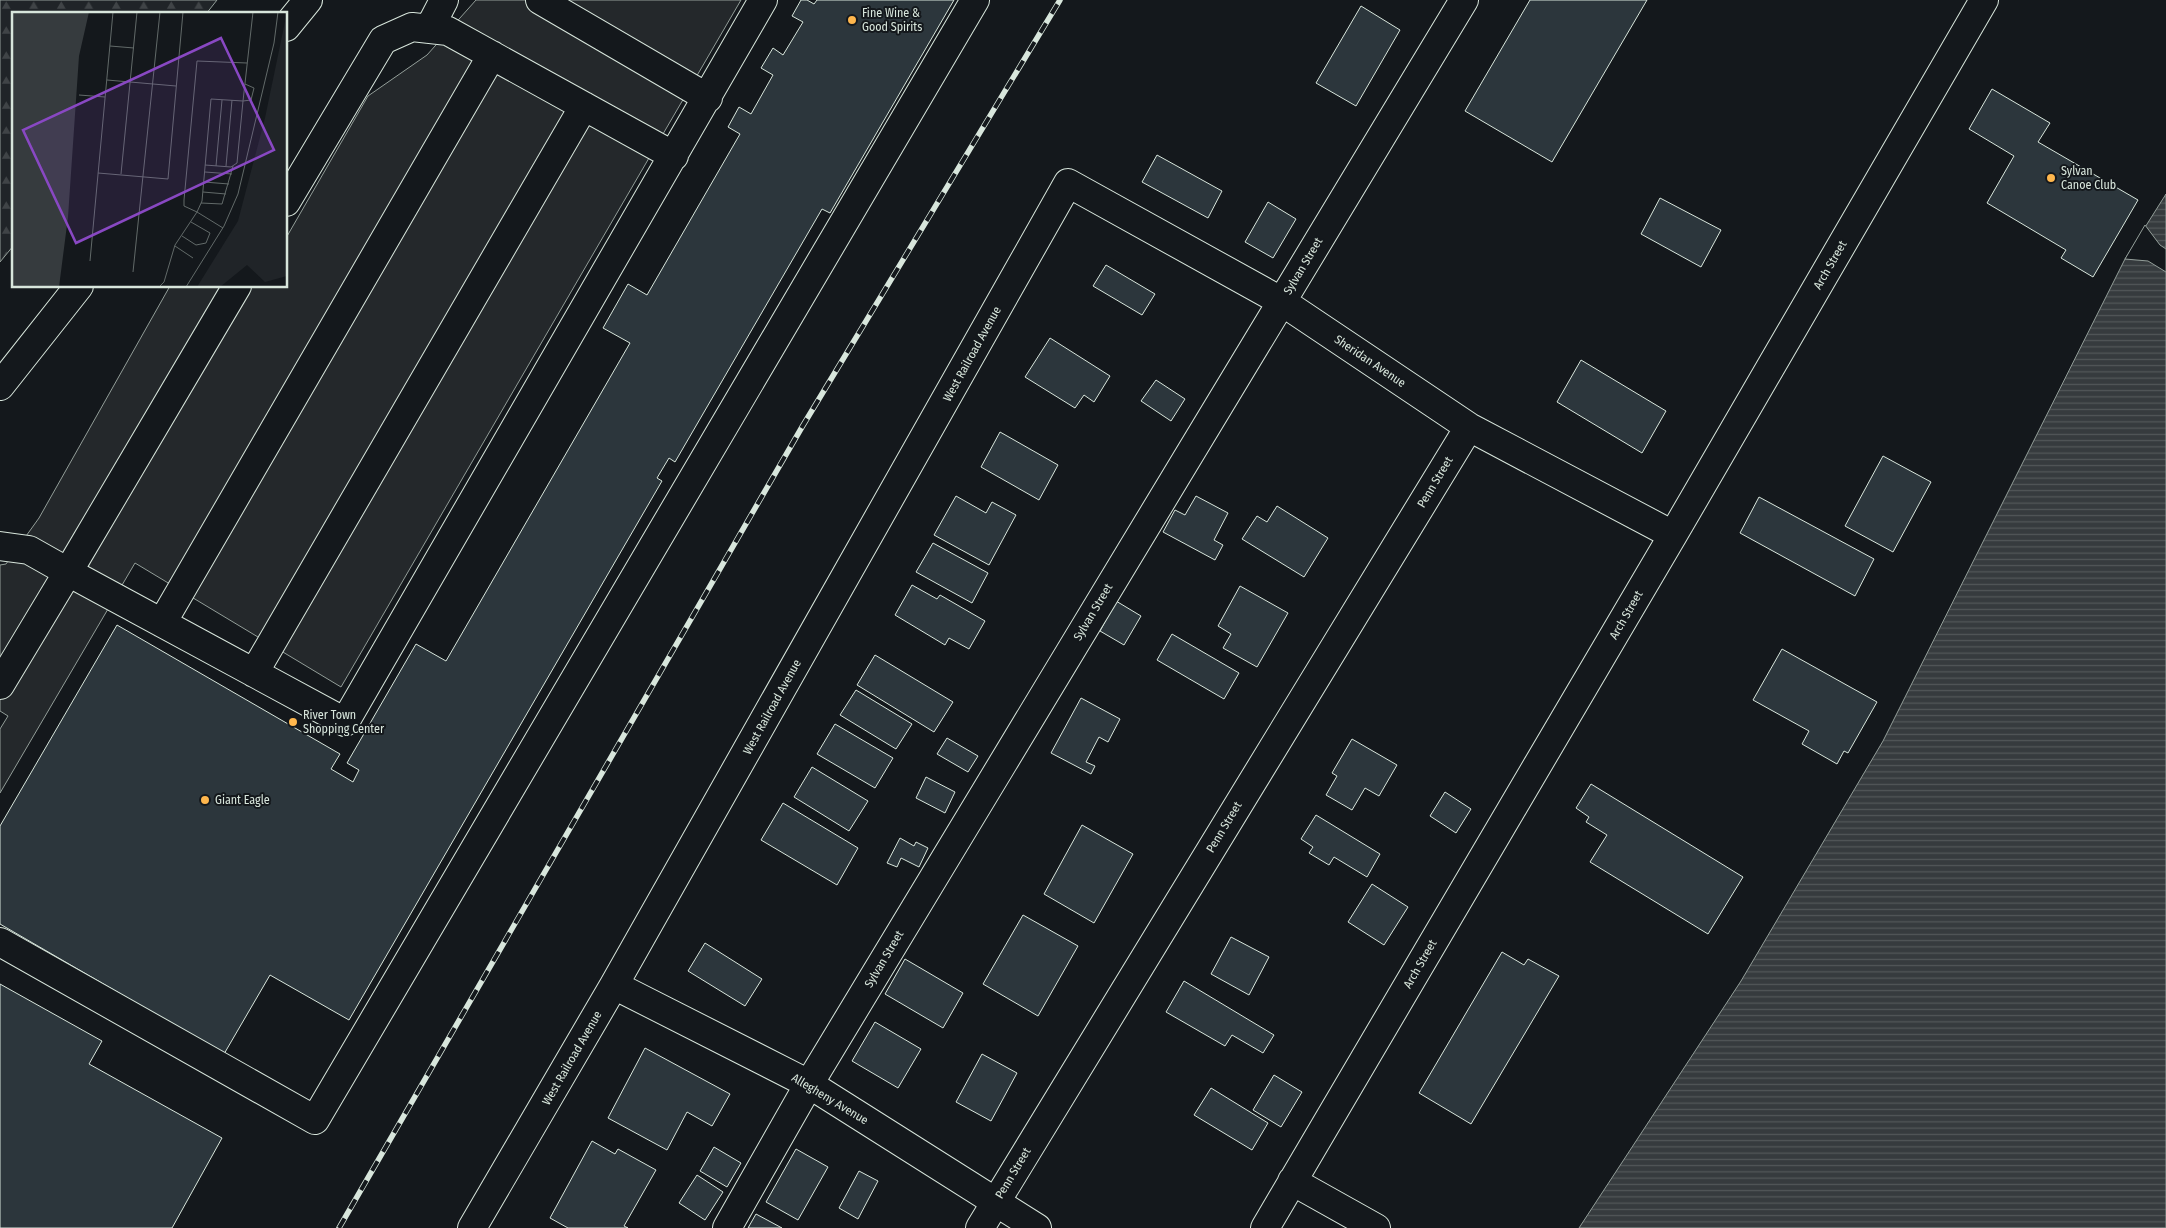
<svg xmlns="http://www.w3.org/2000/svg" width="2166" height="1228" font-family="'Fira Sans Condensed',sans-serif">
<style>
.forest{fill:url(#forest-firs);stroke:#939e99}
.parking{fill:#24282b;stroke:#939e99}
.water{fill:url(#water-rules);stroke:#939e99}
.pier{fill:#14181c;stroke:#939e99}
.building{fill:#2c363c;stroke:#d8e6dc}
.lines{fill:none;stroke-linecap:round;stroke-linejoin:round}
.minor-casing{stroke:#d8e6dc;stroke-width:30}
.major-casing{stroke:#d8e6dc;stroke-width:30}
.minor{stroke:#14181c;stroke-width:28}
.major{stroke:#14181c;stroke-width:28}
.rail-casing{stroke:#d8e6dc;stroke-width:5.5}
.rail{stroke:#14181c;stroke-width:4;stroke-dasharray:11;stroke-linecap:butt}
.poi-dot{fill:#ffb74d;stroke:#14181c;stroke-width:2}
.labels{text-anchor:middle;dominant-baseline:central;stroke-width:4;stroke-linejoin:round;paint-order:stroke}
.poi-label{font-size:12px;fill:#d8e6dc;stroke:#14181c;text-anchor:start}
.street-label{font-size:12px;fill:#d8e6dc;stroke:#14181c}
.inset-road{fill:none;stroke:#626a69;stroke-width:1}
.view{fill:#8948c3;fill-opacity:0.15;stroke:#8948c3;stroke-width:2.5}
.inset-edge{fill:none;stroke:#d8e6dc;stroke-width:2.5}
</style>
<defs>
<pattern id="forest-firs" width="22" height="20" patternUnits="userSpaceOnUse" patternTransform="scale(1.25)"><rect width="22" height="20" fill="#202428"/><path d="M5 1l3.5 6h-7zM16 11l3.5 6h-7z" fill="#404447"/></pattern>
<pattern id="water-rules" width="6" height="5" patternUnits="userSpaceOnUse" patternTransform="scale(1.25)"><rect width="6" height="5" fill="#363b3e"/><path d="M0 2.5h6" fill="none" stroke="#525759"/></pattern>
</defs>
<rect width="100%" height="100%" fill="#14181c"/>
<!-- forest -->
<path class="forest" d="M 0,0 L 217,0 L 206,14 L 14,14 L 14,245 L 0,262 Z"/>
<!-- parking -->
<path class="parking" d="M 476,0 L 741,0 L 341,687 L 135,563 L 0,793 L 0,729 L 8,716 L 0,711 L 0,565 L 6,564 L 39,518 L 170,286 L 286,286 L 286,238 L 368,96 L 427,55 Z"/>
<!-- water -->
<path class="water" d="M 2166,194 L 2166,1228 L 1579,1228 L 1741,981 L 1883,741 L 2125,259 Z"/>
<!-- pier -->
<path class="pier" d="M 2145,225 L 2160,245 L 2166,249 L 2166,272 L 2148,261 L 2125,259 Z"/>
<!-- building -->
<path class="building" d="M 801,0 L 807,0 L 814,4 L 817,0 L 954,0 L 830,213 L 822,209 L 675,462 L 669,458 L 657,478 L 662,481 L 349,1020 L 270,975 L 224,1054 L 0,924 L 0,826 L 117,625 L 340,754 L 331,769 L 353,782 L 359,770 L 347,763 L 416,644 L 446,661 L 630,343 L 603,328 L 628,284 L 647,295 L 740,134 L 728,127 L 739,107 L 751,114 L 773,75 L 761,68 L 773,48 L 783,55 L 803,22 L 792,16 Z
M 1530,0 L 1647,0 L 1552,162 L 1465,111 Z
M 1361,6 L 1400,30 L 1356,106 L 1316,83 Z
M 1992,89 L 2050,123 L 2038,142 L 2138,200 L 2093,277 L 2061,258 L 2066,250 L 1987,203 L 2014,156 L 1969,129 Z
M 1157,155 L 1222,191 L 1208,218 L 1142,182 Z
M 1660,198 L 1721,230 L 1701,267 L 1641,234 Z
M 1268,202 L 1296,219 L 1273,258 L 1245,242 Z
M 1106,265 L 1155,294 L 1142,315 L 1093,286 Z
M 1050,338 L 1110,376 L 1094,402 L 1084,395 L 1075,408 L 1025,377 Z
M 1581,360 L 1666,411 L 1642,453 L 1557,402 Z
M 1156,380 L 1185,399 L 1171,421 L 1141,401 Z
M 1000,432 L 1058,465 L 1039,500 L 981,467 Z
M 1883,456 L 1931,482 L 1893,552 L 1845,526 Z
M 956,496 L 986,513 L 992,502 L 1016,515 L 989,565 L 934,535 Z
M 1196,496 L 1228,513 L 1214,540 L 1223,545 L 1215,560 L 1163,532 L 1175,510 L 1185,515 Z
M 1759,497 L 1874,559 L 1855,596 L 1740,533 Z
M 1277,506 L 1328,538 L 1304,577 L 1242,539 L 1257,516 L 1267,522 Z
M 933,543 L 988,573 L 972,603 L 916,572 Z
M 912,585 L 937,599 L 940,595 L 985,621 L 969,649 L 949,638 L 945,645 L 895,615 Z
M 1240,586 L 1288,613 L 1257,667 L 1223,648 L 1231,634 L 1218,626 Z
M 1116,601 L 1141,616 L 1124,645 L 1100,631 Z
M 1172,634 L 1239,673 L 1224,699 L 1157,660 Z
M 1782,649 L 1877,702 L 1848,753 L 1844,751 L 1837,764 L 1802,744 L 1809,731 L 1753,700 Z
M 875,655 L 953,702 L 934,732 L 857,685 Z
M 856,690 L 912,724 L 896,749 L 840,715 Z
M 1081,698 L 1120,719 L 1108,742 L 1099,737 L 1086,762 L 1095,766 L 1091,774 L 1051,753 Z
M 835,724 L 893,758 L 875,788 L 817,754 Z
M 947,738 L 978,756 L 968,772 L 937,754 Z
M 1352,739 L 1397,765 L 1379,796 L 1365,788 L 1352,810 L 1326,795 L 1337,776 L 1332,773 Z
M 812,767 L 868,801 L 849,831 L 794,797 Z
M 926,777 L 955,792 L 945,813 L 916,798 Z
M 1591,784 L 1743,877 L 1708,934 L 1590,862 L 1607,835 L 1586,822 L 1589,817 L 1576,808 Z
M 1445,792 L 1471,809 L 1456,833 L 1430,816 Z
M 783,803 L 858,848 L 837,885 L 761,840 Z
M 1316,815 L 1380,854 L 1367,877 L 1334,857 L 1329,865 L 1309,853 L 1313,847 L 1301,839 Z
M 1082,825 L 1133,854 L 1094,923 L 1044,894 Z
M 900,838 L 914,846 L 916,842 L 928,848 L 919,867 L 901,858 L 897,867 L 887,863 Z
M 1372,884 L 1408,907 L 1384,945 L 1348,922 Z
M 1023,915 L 1078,946 L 1038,1016 L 983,984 Z
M 1231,937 L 1269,957 L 1249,995 L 1211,974 Z
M 705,943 L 762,979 L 745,1006 L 688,971 Z
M 1502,952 L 1524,965 L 1528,959 L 1559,976 L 1471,1124 L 1419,1093 Z
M 905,959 L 963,993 L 943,1028 L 885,994 Z
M 1184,981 L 1274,1035 L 1263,1053 L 1232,1035 L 1225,1046 L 1166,1012 Z
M 0,984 L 102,1041 L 89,1064 L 222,1138 L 172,1228 L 0,1228 Z
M 875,1022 L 921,1049 L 898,1088 L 852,1061 Z
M 645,1048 L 730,1094 L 712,1126 L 687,1112 L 667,1150 L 608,1118 Z
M 982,1054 L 1017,1073 L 991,1121 L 956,1102 Z
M 1274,1075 L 1302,1092 L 1281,1127 L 1253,1110 Z
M 1211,1088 L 1268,1123 L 1252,1150 L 1194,1115 Z
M 592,1141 L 615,1154 L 618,1149 L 656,1170 L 624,1226 L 628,1228 L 568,1228 L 550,1218 Z
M 714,1147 L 741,1163 L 727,1187 L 700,1171 Z
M 796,1149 L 828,1167 L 798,1220 L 766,1202 Z
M 859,1171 L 878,1181 L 858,1219 L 839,1208 Z
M 697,1175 L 723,1192 L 705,1220 L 679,1203 Z
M 756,1214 L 782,1228 L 748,1228 Z"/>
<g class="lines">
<defs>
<path id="minor" d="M 540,0 L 708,98
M 429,29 L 444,0
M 286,202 L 383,40 L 412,27 L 448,31 L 674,156
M 0,546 L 29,550 L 68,572 L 237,286
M 162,623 L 492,55
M 254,673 L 584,106
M 0,685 L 68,572 L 345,722 L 763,0
M 0,942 L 315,1120 L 975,0
M 614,985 L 809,1084 L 1037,1228
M 1292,1181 L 1376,1228
M 472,1228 L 614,985 L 1068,183 L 1281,301 L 1469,427 L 1673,535
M 727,1228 L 809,1084 L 1464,0
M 980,1228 L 1469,427
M 1265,1228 L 1673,535 L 1984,0"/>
<path id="major" d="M 286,27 L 308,0
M 0,386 L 79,286"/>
</defs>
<!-- minor casing -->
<use href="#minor" class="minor-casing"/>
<!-- major casing -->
<use href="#major" class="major-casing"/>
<!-- minor -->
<use href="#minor" class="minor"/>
<!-- major -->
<use href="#major" class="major"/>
<defs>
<path id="rail" d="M 339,1228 L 802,427 L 1060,0"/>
</defs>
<!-- rail casing -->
<use href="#rail" class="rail-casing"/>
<!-- rail -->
<use href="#rail" class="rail"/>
</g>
<!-- markers -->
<g class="poi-dot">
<circle cx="852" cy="20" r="5"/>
<circle cx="2051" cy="178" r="5"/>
<circle cx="293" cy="722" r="5"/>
<circle cx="205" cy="800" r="5"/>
</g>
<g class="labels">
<!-- poi labels -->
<g class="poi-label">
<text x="862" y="13">Fine Wine &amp;<tspan x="862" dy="14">Good Spirits</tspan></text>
<text x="2061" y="171">Sylvan<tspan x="2061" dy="14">Canoe Club</tspan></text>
<text x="303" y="715">River Town<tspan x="303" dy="14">Shopping Center</tspan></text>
<text x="215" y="800">Giant Eagle</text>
</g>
<!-- street labels -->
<g class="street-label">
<text transform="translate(1830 265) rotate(-60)">Arch Street</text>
<text transform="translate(1303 266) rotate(-59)">Sylvan Street</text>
<text transform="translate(972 354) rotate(-61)">West Railroad Avenue</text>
<text transform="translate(1370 361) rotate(34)">Sheridan Avenue</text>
<text transform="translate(1435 482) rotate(-59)">Penn Street</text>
<text transform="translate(1093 612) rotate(-59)">Sylvan Street</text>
<text transform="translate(1626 615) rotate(-60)">Arch Street</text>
<text transform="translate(772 707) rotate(-61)">West Railroad Avenue</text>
<text transform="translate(1224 827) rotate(-59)">Penn Street</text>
<text transform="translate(884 959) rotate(-59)">Sylvan Street</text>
<text transform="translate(1420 964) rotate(-60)">Arch Street</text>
<text transform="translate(572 1058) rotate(-60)">West Railroad Avenue</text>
<text transform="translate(830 1099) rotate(31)">Allegheny Avenue</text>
<text transform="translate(1013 1173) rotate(-59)">Penn Street</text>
</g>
</g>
<!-- overview -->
<g transform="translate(12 12)">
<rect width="275" height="275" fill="#14181c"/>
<path d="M 275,0 L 275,264 L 253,270 L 235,253 L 208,275 L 185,275 L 226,209 L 253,106 Z" fill="#202428"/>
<path d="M 0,0 L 77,0 L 67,44 L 56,205 L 47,275 L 0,275 Z" fill="#363b3e"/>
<path class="inset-road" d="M 98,34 L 122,36M 95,68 L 164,74M 67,83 L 93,85M 193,153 L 219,155 L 225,151 L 231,89 L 239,88 L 242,76 L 233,72M 204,154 L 210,88M 214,154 L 220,88M 193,160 L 220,162M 86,161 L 156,167 L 171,0M 109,162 L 125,0M 192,170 L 217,172M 191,180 L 214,182M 189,191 L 210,192 L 221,154M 211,216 L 185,200 L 190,189 L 199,87 L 231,89 L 241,0M 170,224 L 184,233 L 194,231 L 198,221 L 179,210M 163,234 L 181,246M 78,249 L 101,0M 121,260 L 148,0M 104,275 L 132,275M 147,275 L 152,270 L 163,233 L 185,200 L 172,194 L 172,188 L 185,49 L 235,51M 174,275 L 212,214 L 226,182 L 262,31 L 266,0"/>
<path class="view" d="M 209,26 L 262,138 L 64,231 L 11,118 Z"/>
<rect width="275" height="275" class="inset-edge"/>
</g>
</svg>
